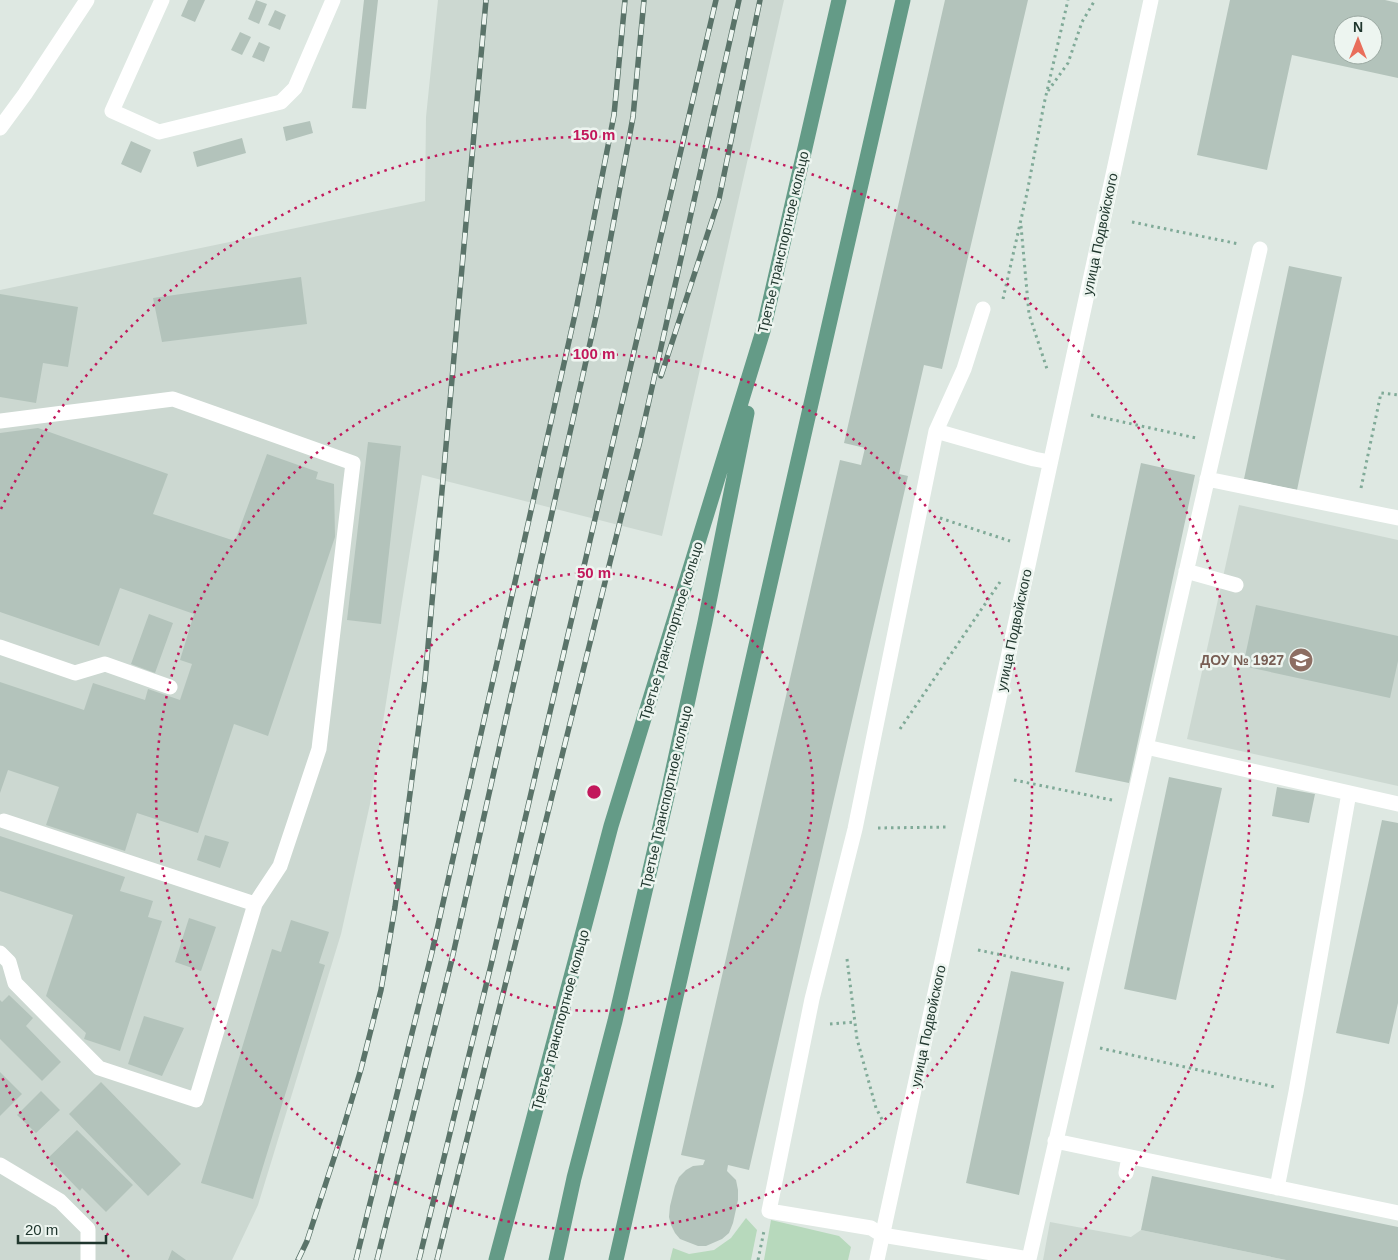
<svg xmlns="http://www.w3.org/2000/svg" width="1398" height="1260" font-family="Helvetica,sans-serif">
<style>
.built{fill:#ccd8d1}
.green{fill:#b7d9bc}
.building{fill:#b3c3bb;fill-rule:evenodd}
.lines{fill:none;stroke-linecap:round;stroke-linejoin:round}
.path{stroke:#80aa98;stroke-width:3;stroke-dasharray:2.5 4;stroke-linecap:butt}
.service{stroke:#fff;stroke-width:15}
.tertiary{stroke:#fff;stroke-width:15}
.primary{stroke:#649b87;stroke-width:15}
.rail-casing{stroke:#5a7369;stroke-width:5.5}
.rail{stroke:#edf5f0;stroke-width:4;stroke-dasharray:11;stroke-linecap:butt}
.ring{fill:none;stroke:#c2185b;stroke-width:2.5;stroke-dasharray:2.5 5}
.labels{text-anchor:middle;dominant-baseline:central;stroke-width:5;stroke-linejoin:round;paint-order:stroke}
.street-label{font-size:14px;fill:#20372e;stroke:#edf5f0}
.education-label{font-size:14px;font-weight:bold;fill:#785e54;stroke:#edf5f0;text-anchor:end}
.centre{fill:#c2185b;stroke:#edf5f0;stroke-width:2.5}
.ring-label{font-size:15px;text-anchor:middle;font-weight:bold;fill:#c2185b;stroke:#edf5f0;stroke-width:5;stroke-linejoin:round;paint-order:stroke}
</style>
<rect width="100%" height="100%" fill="#dee8e2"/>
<!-- built -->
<path class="built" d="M 438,0 L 784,0 L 662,536 L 422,475 L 370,804 L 341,934 L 258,1205 L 232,1260 L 0,1260 L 0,290 L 425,201 L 426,117 Z
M 1239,505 L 1398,540 L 1398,786 L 1187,739 Z
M 1050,1222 L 1131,1237 L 1141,1230 L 1286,1260 L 1043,1260 Z"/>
<!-- green -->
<path class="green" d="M 746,1218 L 757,1230 L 751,1260 L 670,1260 L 673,1248 L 689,1254 L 714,1250 L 731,1238 Z
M 771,1220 L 839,1236 L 851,1247 L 848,1260 L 764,1260 Z"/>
<!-- building -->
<path class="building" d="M 188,0 L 205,0 L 195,22 L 181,16 Z
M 256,0 L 267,4 L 259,24 L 248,19 Z
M 364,0 L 378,0 L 366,109 L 352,108 Z
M 945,0 L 1028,0 L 942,369 L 924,365 L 899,474 L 908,476 L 749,1170 L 728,1165 L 727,1171 L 736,1180 L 738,1190 L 738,1200 L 733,1223 L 729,1233 L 722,1239 L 706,1246 L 698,1246 L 680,1239 L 675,1233 L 671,1225 L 669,1217 L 670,1206 L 675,1186 L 679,1177 L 686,1170 L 693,1166 L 703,1165 L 705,1160 L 681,1155 L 840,460 L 861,465 L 865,448 L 844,443 Z
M 1230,0 L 1385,0 L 1398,3 L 1398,78 L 1292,55 L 1267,170 L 1197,155 ZM 1343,25 L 1373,25 L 1373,55 L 1343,55 Z
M 275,10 L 286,15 L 280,30 L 268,25 Z
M 240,32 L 251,37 L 242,55 L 231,50 Z
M 259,42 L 270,47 L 264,62 L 252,57 Z
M 310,121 L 313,133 L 286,141 L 283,127 Z
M 242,138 L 246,153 L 197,167 L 193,152 Z
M 131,141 L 151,150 L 141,173 L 121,164 Z
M 1289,266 L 1342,277 L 1297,490 L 1244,479 Z
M 301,277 L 307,324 L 162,342 L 153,298 Z
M 0,294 L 78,307 L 68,367 L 43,363 L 36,403 L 0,397 Z
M 38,428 L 168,474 L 153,514 L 235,541 L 267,454 L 318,472 L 316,479 L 334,484 L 335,537 L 268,736 L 234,724 L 198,833 L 137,813 L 125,851 L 46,825 L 59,787 L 8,770 L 0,793 L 0,682 L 84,710 L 93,683 L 145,700 L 148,689 L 180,700 L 192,664 L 180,660 L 194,614 L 120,588 L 99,646 L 0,612 L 0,433 Z
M 368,442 L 401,446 L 381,624 L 347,620 Z
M 1141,463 L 1195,475 L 1129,783 L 1075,772 Z
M 1256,605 L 1398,636 L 1398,661 L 1390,698 L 1243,666 Z
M 149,614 L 173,623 L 155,673 L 131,664 Z
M 1169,777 L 1222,788 L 1176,1000 L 1124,989 Z
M 1277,787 L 1315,794 L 1309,823 L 1272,816 Z
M 1382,820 L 1398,823 L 1398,1003 L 1389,1044 L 1336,1033 Z
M 205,835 L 229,842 L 220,868 L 197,860 Z
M 0,836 L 125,877 L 120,891 L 153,901 L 148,917 L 162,921 L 120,1051 L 84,1039 L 86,1033 L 46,996 L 73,915 L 0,891 Z
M 189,918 L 216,927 L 201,971 L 175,962 Z
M 291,920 L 329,932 L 319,963 L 325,965 L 253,1199 L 201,1183 L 272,949 L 281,952 Z
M 1011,971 L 1064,982 L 1019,1195 L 966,1183 Z
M 9,995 L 33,1018 L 26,1026 L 61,1062 L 42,1081 L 0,1039 L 0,1000 L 2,1002 Z
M 144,1016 L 184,1028 L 162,1076 L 128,1064 Z
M 0,1072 L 22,1094 L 0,1116 Z
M 101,1082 L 181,1164 L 148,1196 L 69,1114 Z
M 41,1091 L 60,1110 L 36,1133 L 17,1115 Z
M 77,1130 L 133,1185 L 106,1212 L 82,1188 L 80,1191 L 48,1158 Z
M 1152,1176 L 1398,1227 L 1398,1260 L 1286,1260 L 1141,1230 Z
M 172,1250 L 186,1260 L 168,1260 Z"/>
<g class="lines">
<!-- path -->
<path class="path" d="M 1048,91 L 1068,63 L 1082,22 L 1095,0
M 1132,222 L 1239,244
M 1021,226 L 1029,314 L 1047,369
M 1003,299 L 1027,193 L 1044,104 L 1068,0
M 1091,415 L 1196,438
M 1361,488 L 1381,393 L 1398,395
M 940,518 L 1010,541
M 900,729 L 1000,582
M 1014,780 L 1112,800
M 878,828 L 949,827
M 978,950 L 1073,970
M 847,959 L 857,1039 L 876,1108 L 884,1123
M 830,1024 L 855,1022
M 1100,1048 L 1275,1087
M 758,1260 L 764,1231"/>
<!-- service -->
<path class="service" d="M 162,0 L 112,111 L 159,132 L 281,102 L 295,88 L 333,0
M 0,128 L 25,94 L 87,0
M 983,309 L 964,369 L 936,431 L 855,829 L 812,999 L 769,1211 L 871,1228 L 882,1235 L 1029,1259 L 1260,249
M 0,421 L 173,399 L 353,463 L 319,749 L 280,866 L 255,904
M 936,431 L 1034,459 L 1050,462
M 1207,479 L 1398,518
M 1186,571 L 1236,585
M 0,647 L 75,673 L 105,664 L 170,687
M 1146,747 L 1398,804
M 0,953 L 9,962 L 15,983 L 99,1068 L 196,1100 L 255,904 L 4,821
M 1055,1141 L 1398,1213
M 0,1165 L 60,1201 L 88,1229 L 88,1260
M 1126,1173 L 1129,1157
M 1277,1188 L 1296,1092 L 1349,793"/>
<!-- tertiary -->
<path class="tertiary" d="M 877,1260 L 1151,0"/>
<!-- primary -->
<path class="primary" d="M 496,1260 L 611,826 L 763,331 L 839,0
M 556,1260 L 574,1178 L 615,1021 L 668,792 L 705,622 L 747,413
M 616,1260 L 903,0"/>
<defs>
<path id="rail" d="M 661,376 L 719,199 L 760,0
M 298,1260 L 307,1241 L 337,1149 L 361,1069 L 381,990 L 395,907 L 425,680 L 486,0
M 356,1260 L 432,952 L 576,310 L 614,115 L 625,0
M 377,1260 L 452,959 L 597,312 L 633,117 L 644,0
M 419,1260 L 491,965 L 716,0
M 437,1260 L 640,441 L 739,0"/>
</defs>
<!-- rail casing -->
<use href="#rail" class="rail-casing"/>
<!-- rail -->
<use href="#rail" class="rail"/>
</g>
<!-- distance rings -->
<g class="ring">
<circle cx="594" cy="792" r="219"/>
<circle cx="594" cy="792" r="438"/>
<path d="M129 1257A657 657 0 0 1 1 1075M1 509A657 657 0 1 1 1059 1257"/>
</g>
<!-- icons -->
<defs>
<symbol id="school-disc" viewBox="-11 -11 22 22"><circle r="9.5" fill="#8d6e63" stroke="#edf5f0"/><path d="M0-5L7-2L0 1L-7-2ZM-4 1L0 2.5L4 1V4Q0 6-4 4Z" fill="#fff"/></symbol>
</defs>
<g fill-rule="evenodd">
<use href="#school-disc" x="1287" y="646" width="28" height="28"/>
</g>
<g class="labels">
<!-- street labels -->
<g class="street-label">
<text transform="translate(1100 234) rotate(-78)">улица Подвойского</text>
<text transform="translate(783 242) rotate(-77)">Третье транспортное кольцо</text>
<text transform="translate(1014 630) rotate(-78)">улица Подвойского</text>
<text transform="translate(671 631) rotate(-73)">Третье транспортное кольцо</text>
<text transform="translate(666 797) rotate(-77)">Третье Транспортное кольцо</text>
<text transform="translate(560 1020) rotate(-75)">Третье транспортное кольцо</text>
<text transform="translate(928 1026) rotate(-78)">улица Подвойского</text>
</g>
<!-- education labels -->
<g class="education-label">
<text x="1284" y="660">ДОУ № 1927</text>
</g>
</g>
<circle cx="594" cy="792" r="8" class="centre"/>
<g class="ring-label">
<text x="594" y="140">150 m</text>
<text x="594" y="359">100 m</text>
<text x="594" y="578">50 m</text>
</g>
<!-- north arrow -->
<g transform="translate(1358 40)"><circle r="24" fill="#edf5f0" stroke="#9ba9a2"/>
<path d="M0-4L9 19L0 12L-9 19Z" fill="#e96e5b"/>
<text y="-8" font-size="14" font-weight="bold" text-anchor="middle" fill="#20372e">N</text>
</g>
<!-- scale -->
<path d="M18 1235v8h88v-8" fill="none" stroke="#20372e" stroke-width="2.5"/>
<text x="25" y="1235" font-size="15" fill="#20372e" stroke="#edf5f0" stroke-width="4" paint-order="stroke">20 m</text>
</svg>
